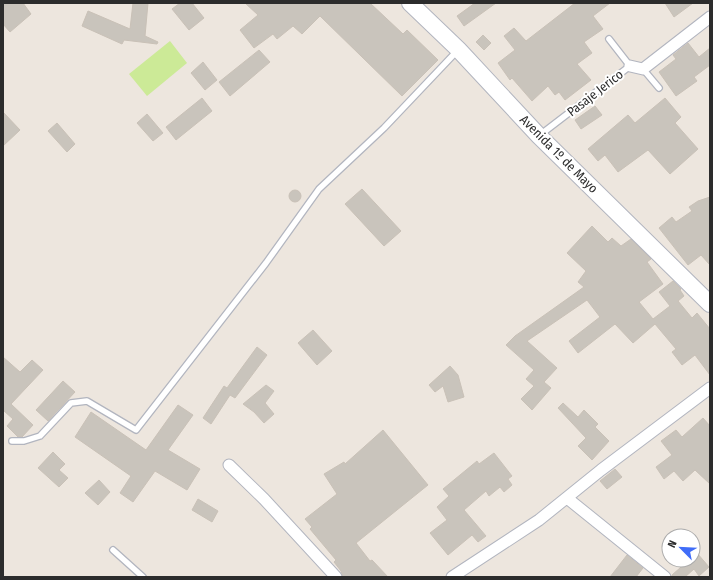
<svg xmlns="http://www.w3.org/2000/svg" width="713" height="580" font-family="'Fira Sans Condensed',sans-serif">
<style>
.pitch{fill:#ccea97}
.building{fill:#c9c4bc;stroke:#c9c1b7}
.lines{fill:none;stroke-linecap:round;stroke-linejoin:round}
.service-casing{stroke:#b2b5bf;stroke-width:8}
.minor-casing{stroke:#b2b5bf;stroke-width:13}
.secondary-casing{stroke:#b2b5bf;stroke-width:18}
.service{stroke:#fff;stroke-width:5.5}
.minor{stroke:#fff;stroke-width:11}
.secondary{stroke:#fff;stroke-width:16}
.labels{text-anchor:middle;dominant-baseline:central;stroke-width:4;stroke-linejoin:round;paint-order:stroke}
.street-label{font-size:13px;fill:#2c2c2c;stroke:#fff}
</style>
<rect width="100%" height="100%" fill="#ede6de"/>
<!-- pitch -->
<path class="pitch" d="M 170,41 L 187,63 L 147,96 L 129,74 Z"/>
<!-- building -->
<path class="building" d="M 3,3 L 23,3 L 31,14 L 10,32 L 3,24 Z
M 133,3 L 148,3 L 145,36 L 158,42 L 157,44 L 124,40 L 122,44 L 82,26 L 88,11 L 130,29 Z
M 180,3 L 192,3 L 204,18 L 189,30 L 172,9 Z
M 245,3 L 370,3 L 403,34 L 407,30 L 438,60 L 402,96 L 320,16 L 302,34 L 293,26 L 277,39 L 273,34 L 254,48 L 240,30 L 258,15 Z
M 475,3 L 496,3 L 464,26 L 457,16 Z
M 575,3 L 610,3 L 593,16 L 603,29 L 584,42 L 592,53 L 577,64 L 591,80 L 565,100 L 559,92 L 555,95 L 548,86 L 532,101 L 512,78 L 510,80 L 498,63 L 515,50 L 504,36 L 514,28 L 526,41 Z
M 665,3 L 693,3 L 674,17 Z
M 483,35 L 491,43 L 484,50 L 476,42 Z
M 688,43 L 699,57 L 710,48 L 710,65 L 694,77 L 697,81 L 676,96 L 659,72 L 676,59 L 673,55 Z
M 259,50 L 270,62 L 230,96 L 219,82 Z
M 203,62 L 217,80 L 205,90 L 191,73 Z
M 202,98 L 212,111 L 176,140 L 166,127 Z
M 665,98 L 681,117 L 675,123 L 698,149 L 670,174 L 648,150 L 618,172 L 605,155 L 598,161 L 588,149 L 628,115 L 635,123 Z
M 595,106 L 602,115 L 581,129 L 575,120 Z
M 3,112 L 20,130 L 3,146 Z
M 147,114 L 163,133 L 153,141 L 137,123 Z
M 57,123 L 75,144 L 67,152 L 48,131 Z
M 362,189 L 401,231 L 384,246 L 345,204 Z
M289 196a6 6 0 1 1 12 0a6 6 0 1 1-12 0Z
M 710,197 L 710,265 L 701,255 L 688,265 L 659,228 L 672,217 L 676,222 L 692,211 L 689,207 L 698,201 Z
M 592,226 L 608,242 L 612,238 L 621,246 L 631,239 L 651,259 L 647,262 L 663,284 L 639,302 L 653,319 L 670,306 L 659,292 L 673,281 L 681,289 L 680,290 L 684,296 L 678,301 L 692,318 L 697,313 L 710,329 L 710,375 L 695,355 L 682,365 L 672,352 L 676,349 L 655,324 L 633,343 L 615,324 L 578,353 L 569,341 L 600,317 L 587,300 L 527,341 L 557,368 L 544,382 L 551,388 L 532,410 L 521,399 L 534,386 L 526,379 L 534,370 L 506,345 L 515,336 L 584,287 L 578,282 L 586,271 L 567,253 Z
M 313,330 L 332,351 L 317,365 L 298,343 Z
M 257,347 L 267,355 L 235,398 L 230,395 L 211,424 L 203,418 L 224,386 L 227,388 Z
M 3,357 L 20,372 L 32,360 L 43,370 L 11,404 L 33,425 L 22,437 L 18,437 L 7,426 L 13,419 L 4,411 L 3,413 Z
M 450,366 L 458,375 L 464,397 L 448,402 L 443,386 L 435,392 L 429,385 Z
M 63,381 L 75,392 L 48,421 L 36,410 Z
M 266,385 L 274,391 L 265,403 L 274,414 L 264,423 L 254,412 L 243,404 Z
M 563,403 L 578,417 L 584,410 L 598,424 L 595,427 L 609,441 L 592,460 L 578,446 L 586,438 L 558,408 Z
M 178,405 L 193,415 L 168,450 L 200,469 L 187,490 L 155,471 L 133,502 L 120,493 L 131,476 L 75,437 L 91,412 L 146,450 Z
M 703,418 L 710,426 L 710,484 L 695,470 L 683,481 L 674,471 L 664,479 L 656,467 L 672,455 L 661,441 L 676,430 L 682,437 Z
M 383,430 L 428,485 L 356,543 L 370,561 L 372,560 L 388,577 L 343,577 L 341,571 L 334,562 L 336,560 L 310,529 L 312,527 L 305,519 L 337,494 L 324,474 L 344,462 L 345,464 Z
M 53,452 L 65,464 L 59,470 L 68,478 L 59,487 L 38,468 Z
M 494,453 L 512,476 L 508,479 L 512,485 L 504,492 L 500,487 L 489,496 L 486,491 L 464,510 L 486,536 L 478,542 L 472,535 L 448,555 L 430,533 L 447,520 L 437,507 L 449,496 L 443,489 L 477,461 L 479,464 Z
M 615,469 L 622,477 L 607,489 L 600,481 Z
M 99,480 L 110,492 L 98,505 L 85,493 Z
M 198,499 L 218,511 L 212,522 L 192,510 Z
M 697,553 L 709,567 L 699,576 L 694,569 L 685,577 L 672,577 L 672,575 L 689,560 L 693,560 L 693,557 Z
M 627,555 L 643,568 L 636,577 L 610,577 Z"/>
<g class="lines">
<defs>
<path id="service" d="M 643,69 L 659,88
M 540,135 L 630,66 L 609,39
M 12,441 L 24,441 L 40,436 L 71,403 L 87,401 L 136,430 L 266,263 L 319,189 L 384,128 L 458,50
M 113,550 L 143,577"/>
<path id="minor" d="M 630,66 L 643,69 L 710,17
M 229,465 L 264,499 L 336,577
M 567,498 L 665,577
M 452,577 L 539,520 L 601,470 L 710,388"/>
<path id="secondary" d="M 410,3 L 458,49 L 539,136 L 710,304"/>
</defs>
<!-- service casing -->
<use href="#service" class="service-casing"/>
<!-- minor casing -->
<use href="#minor" class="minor-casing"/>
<!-- secondary casing -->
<use href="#secondary" class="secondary-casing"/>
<!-- service -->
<use href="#service" class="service"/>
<!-- minor -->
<use href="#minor" class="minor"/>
<!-- secondary -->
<use href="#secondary" class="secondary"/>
</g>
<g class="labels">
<!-- street labels -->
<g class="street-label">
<text transform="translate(595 93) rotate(-38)">Pasaje Jerico</text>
<text transform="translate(559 154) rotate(45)">Avenida 1º de Mayo</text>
</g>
</g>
<!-- border -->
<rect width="713" height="580" fill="none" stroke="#2c2c2c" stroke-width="8"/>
<!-- north arrow -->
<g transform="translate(681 548) rotate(294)"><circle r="19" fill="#ffffff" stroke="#ababab"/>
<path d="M0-3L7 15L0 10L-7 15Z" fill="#406df8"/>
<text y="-6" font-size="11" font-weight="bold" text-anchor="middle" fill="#2c2c2c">N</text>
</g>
</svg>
